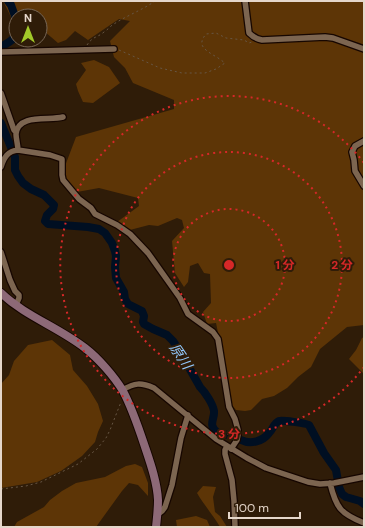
<svg xmlns="http://www.w3.org/2000/svg" width="365" height="528" font-family="'DM Sans','Noto Sans JP',sans-serif">
<style>
.green{fill:#5d3506}
.lines{fill:none;stroke-linecap:round;stroke-linejoin:round}
.river{stroke:#000f22;stroke-width:8}
.street-casing{stroke:#160600;stroke-width:8}
.secondary-casing{stroke:#160600;stroke-width:10}
.path{stroke:#675644;stroke-width:1;stroke-dasharray:2 3;stroke-linecap:butt}
.street{stroke:#7c6550;stroke-width:5.5}
.secondary{stroke:#8d6977;stroke-width:8}
.ring{fill:none;stroke:#d62828;stroke-width:2;stroke-dasharray:2 4}
.labels{text-anchor:middle;dominant-baseline:central;stroke-width:4;stroke-linejoin:round;paint-order:stroke}
.water-label{font-size:14px;font-style:italic;fill:#92c7fa;stroke:#2f1c08}
.centre{fill:#d62828;stroke:#2f1c08;stroke-width:2}
.ring-label{font-size:12px;text-anchor:middle;font-weight:bold;fill:#d62828;stroke:#2f1c08;stroke-width:4;stroke-linejoin:round;paint-order:stroke}
</style>
<rect width="100%" height="100%" fill="#2f1c08"/>
<!-- green -->
<path class="green" d="M 3,1 L 364,1 L 364,325 L 347,327 L 320,349 L 311,367 L 298,377 L 287,388 L 274,396 L 262,399 L 251,410 L 245,411 L 236,410 L 231,404 L 227,371 L 221,347 L 216,323 L 207,324 L 203,312 L 211,303 L 210,274 L 204,273 L 198,263 L 190,266 L 188,282 L 184,287 L 175,273 L 172,241 L 184,228 L 182,220 L 177,218 L 158,226 L 149,225 L 126,231 L 117,222 L 139,206 L 138,198 L 99,188 L 77,192 L 66,179 L 65,166 L 76,137 L 174,109 L 174,100 L 133,83 L 125,68 L 114,57 L 110,41 L 130,21 L 119,19 L 88,40 L 75,31 L 66,40 L 58,43 L 44,31 L 40,33 L 40,16 L 16,16 L 16,24 L 12,19 Z
M 94,60 L 109,67 L 120,83 L 93,103 L 83,102 L 78,91 L 76,84 L 86,70 L 81,63 Z
M 364,337 L 364,374 L 349,359 L 356,350 L 362,338 Z
M 52,340 L 70,355 L 73,370 L 87,386 L 98,404 L 103,421 L 98,432 L 95,442 L 82,456 L 61,471 L 37,482 L 1,488 L 1,384 L 9,375 L 14,361 L 28,345 Z
M 135,464 L 142,467 L 148,483 L 148,496 L 138,485 L 129,483 L 122,491 L 96,527 L 14,527 L 17,522 L 44,507 L 50,500 L 62,491 L 76,483 L 105,477 L 126,466 Z
M 203,486 L 216,487 L 213,497 L 215,512 L 220,516 L 227,527 L 220,527 C 213,515 204,505 197,493 Z
M 196,516 L 207,520 L 210,527 L 177,527 L 176,520 Z"/>
<g class="lines">
<!-- river -->
<path class="river" d="M 8,1 L 11,5 L 16,19
M 1,47 C 7,43 14,41 16,33
M 1,123 L 15,157 L 15,170 L 18,176 L 23,183 L 31,189 L 44,195 L 54,205 L 53,209 L 47,215 L 45,221 L 48,224 L 88,227 L 99,229 L 105,233 L 112,243 L 115,251 L 116,256 L 115,267 L 116,278 L 124,292 L 125,299 L 128,304 L 142,311 L 144,316 L 143,322 L 144,324 L 153,329 L 167,335 L 173,341 L 179,350 L 200,387 C 205,392 213,404 214,411 C 215,419 207,425 218,433 C 222,435 226,434 230,435 C 235,436 238,439 241,440 C 251,445 263,441 269,433 C 273,429 274,423 279,421 C 282,420 305,423 309,425 L 324,453 L 336,470 L 339,487 L 342,494 L 346,497 L 360,501 L 364,504"/>
<defs>
<path id="street" d="M 245,1 L 249,33 C 253,37 256,39 262,40 L 325,37 L 333,38 L 364,49
M 1,52 L 114,49
M 1,93 L 14,130 L 16,132
M 63,117 C 50,121 18,113 16,134 C 16,139 18,145 18,150 L 50,155 L 62,159 L 62,175 L 63,180 L 79,199 L 91,208 L 95,214 L 117,225 L 130,234 L 148,253 L 180,298 L 188,314 L 213,332 L 218,339 L 229,407 L 235,419 L 238,430 L 238,435 L 237,440 L 231,449
M 364,141 L 355,146 L 352,152 L 354,160 L 355,171 L 364,186
M 1,167 C 4,157 8,151 18,150
M 1,252 L 10,280 L 15,291 L 19,295 L 19,298 L 16,305
M 122,390 C 135,383 140,382 154,388 L 216,439 L 247,458 L 266,468 L 308,482 L 320,484 L 334,483 L 364,477
M 227,446 L 225,450 L 225,454 L 232,480 L 234,501 L 235,527
M 330,483 C 336,508 341,514 364,523
M 158,514 L 162,511 L 165,507 L 172,485 L 181,438 L 188,415"/>
<path id="secondary" d="M 1,293 C 25,316 58,327 85,348 C 98,358 114,376 123,391 C 132,408 138,426 144,444 C 150,462 157,481 158,500 C 158,509 157,518 156,527"/>
</defs>
<!-- street casing -->
<use href="#street" class="street-casing"/>
<!-- secondary casing -->
<use href="#secondary" class="secondary-casing"/>
<!-- path -->
<path class="path" d="M 87,45 C 93,36 97,38 104,32 C 107,30 109,28 111,26 C 125,16 141,11 155,1
M 119,50 L 160,68 L 182,73 L 205,73 L 216,69 L 225,63 C 221,60 217,57 213,55 C 204,49 197,45 206,34 L 216,33 L 226,38 L 244,40 L 249,43 L 252,42
M 1,489 L 26,486 L 41,482 L 78,464 L 97,449 L 106,438 L 110,430 L 121,402"/>
<!-- street -->
<use href="#street" class="street"/>
<!-- secondary -->
<use href="#secondary" class="secondary"/>
</g>
<!-- distance rings -->
<g class="ring">
<circle cx="229" cy="265" r="56"/>
<circle cx="229" cy="265" r="113"/>
<path d="M364 367A169 169 0 1 1 364 163"/>
</g>
<g class="labels">
<!-- water labels -->
<g class="water-label">
<text transform="translate(181 356) rotate(56)">原川</text>
</g>
</g>
<circle cx="229" cy="265" r="6" class="centre"/>
<g class="ring-label">
<text x="285" y="269">1 分</text>
<text x="342" y="269">2 分</text>
<text x="229" y="438">3 分</text>
</g>
<!-- border -->
<rect width="365" height="528" fill="none" stroke="#e5d7cb" stroke-width="4"/>
<!-- north arrow -->
<g transform="translate(28 28)"><circle r="19" fill="#2f1c08" stroke="#786756"/>
<path d="M0-3L7 15L0 10L-7 15Z" fill="#a2c929"/>
<text y="-6" font-size="11" font-weight="bold" text-anchor="middle" fill="#e5d7cb">N</text>
</g>
<!-- scale -->
<path d="M229 512v6h71v-6" fill="none" stroke="#e5d7cb" stroke-width="2"/>
<text x="235" y="512" font-size="12" fill="#e5d7cb" stroke="#2f1c08" stroke-width="3" paint-order="stroke">100 m</text>
</svg>
